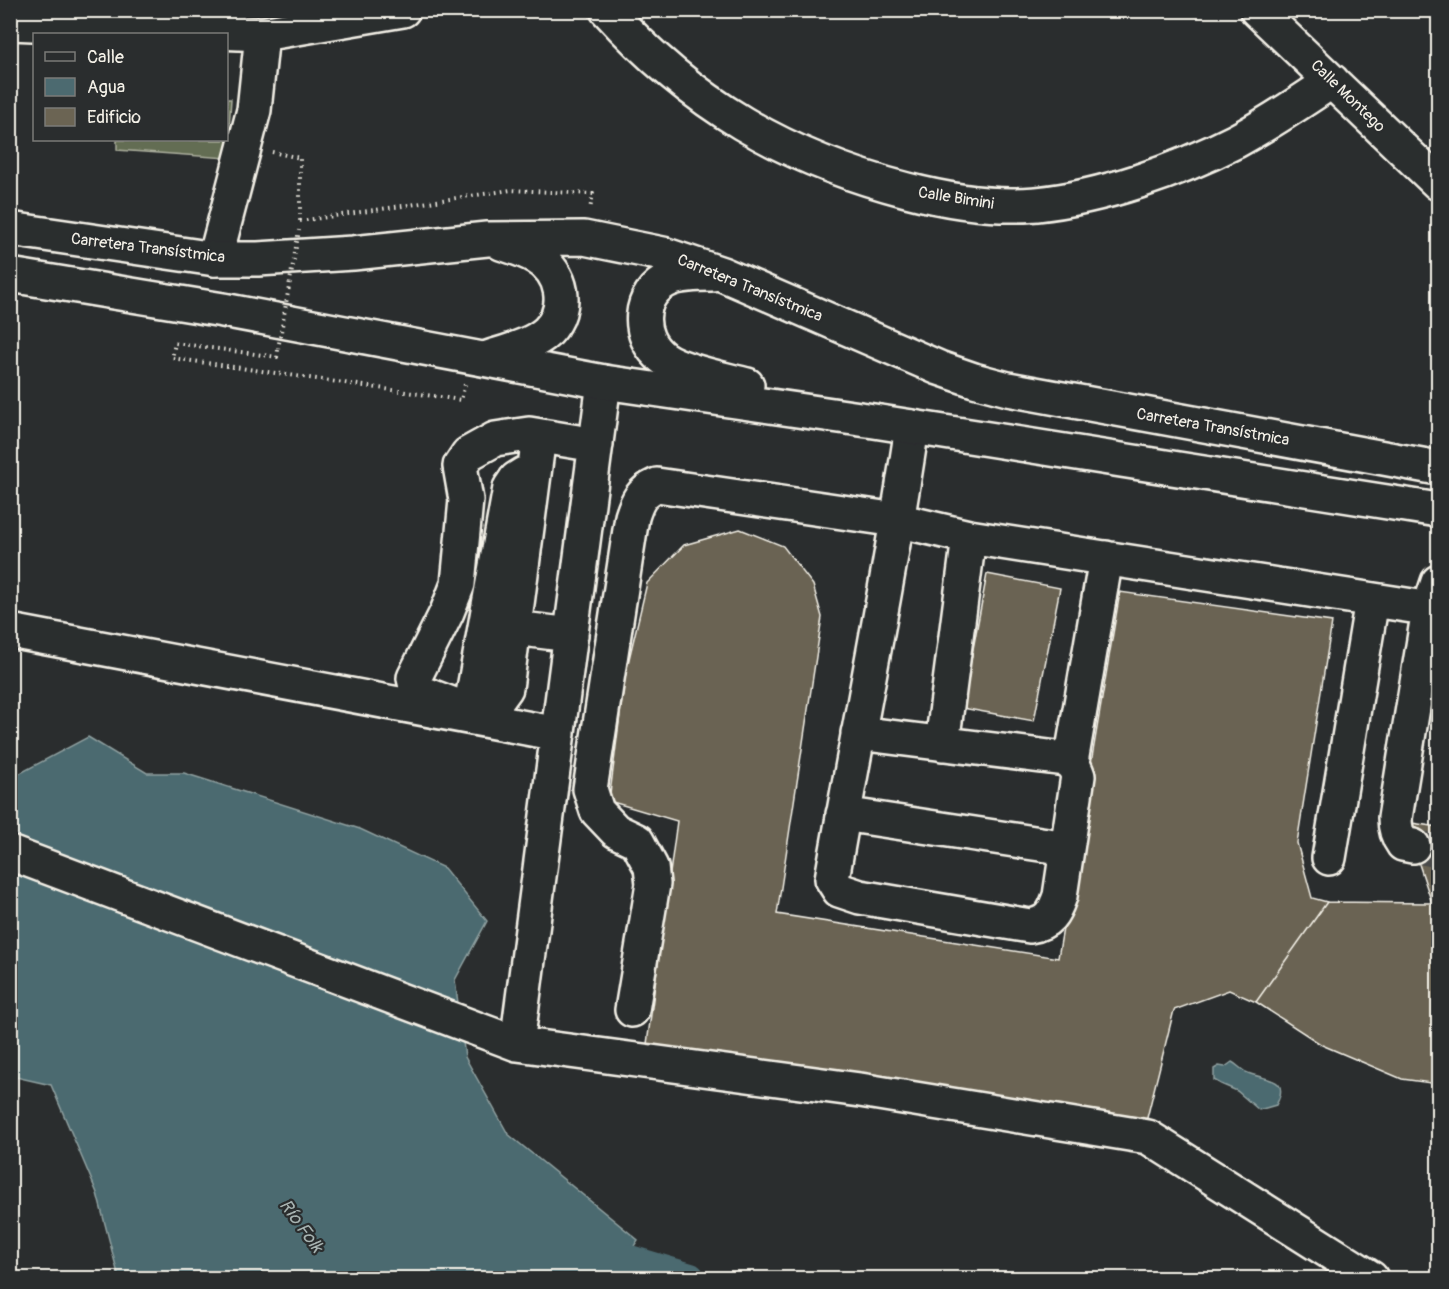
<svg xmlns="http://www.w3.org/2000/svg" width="1449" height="1289" font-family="Pangolin,sans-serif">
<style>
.green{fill:#646d53;stroke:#acaf9e;stroke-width:1.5}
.water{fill:#4c6a70;stroke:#8fa0a0;stroke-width:1.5}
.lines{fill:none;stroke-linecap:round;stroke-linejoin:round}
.canal{stroke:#4c6a70;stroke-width:30}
.building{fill:#6b6453;stroke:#f4f1e8;stroke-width:1.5}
.minor-tunnel{stroke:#484a4a;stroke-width:33;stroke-dasharray:33 16;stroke-linecap:butt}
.minor-casing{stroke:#f4f1e8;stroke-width:38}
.major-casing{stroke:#f4f1e8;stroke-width:38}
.path{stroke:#f4f1e8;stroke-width:4;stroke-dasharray:1.5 4.5;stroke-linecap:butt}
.minor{stroke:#2a2d2e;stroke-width:33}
.major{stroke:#2a2d2e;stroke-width:33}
.path-bridge{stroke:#f4f1e8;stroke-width:4;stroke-dasharray:1.5 4.5;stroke-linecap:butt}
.labels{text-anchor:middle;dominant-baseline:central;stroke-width:4.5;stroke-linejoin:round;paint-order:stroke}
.street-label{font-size:16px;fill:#f4f1e8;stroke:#2a2d2e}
.water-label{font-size:18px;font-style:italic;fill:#a8b4b2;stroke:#2a2d2e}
</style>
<rect width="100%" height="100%" fill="#2a2d2e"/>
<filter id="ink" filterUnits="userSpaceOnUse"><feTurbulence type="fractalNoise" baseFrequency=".0167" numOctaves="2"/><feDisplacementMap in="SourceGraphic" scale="12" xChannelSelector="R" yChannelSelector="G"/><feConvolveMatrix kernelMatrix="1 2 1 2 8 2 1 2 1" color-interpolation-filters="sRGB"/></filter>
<g filter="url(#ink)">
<!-- green -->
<path class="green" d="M 227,99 L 231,99 L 227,158 L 117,150 L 117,140 L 226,140 Z"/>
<!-- water -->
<path class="water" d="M 88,737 L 147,773 L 184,773 L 360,829 L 444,868 L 487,921 L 455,980 L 465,1057 L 508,1134 L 638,1240 L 613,1278 L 119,1278 L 97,1193 L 51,1085 L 11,1076 L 10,775 L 15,776 Z
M 1232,1062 C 1238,1065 1242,1071 1248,1073 C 1267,1081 1291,1077 1276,1105 L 1259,1110 L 1237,1091 L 1221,1084 L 1214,1080 L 1214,1069 L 1219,1066 L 1225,1067 Z"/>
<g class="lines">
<!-- canal -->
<path class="canal" d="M 626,1259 L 690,1278"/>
</g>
<!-- building -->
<path class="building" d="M 740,529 L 783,546 L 813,585 L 822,617 L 777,914 L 1058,958 L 1120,592 L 1332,622 L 1297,843 L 1312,898 L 1327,902 L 1256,1002 L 1229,990 L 1174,1010 L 1145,1126 L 647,1044 L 677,821 L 609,801 L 625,676 L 647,583 L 684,545 Z
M 987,574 L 1060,588 L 1034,721 L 962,708 Z
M 1405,822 L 1438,827 L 1438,1084 L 1402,1079 L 1322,1045 L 1256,1002 L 1327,902 L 1432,903 Z"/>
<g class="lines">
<!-- minor-tunnel -->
<path class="minor-tunnel" d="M 1413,846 L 1438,851"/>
<defs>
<path id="minor" d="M 607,10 C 692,104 784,158 907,190 C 949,201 993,208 1037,204 C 1103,197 1177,171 1236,141 C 1269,123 1301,102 1332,81
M 1257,10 L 1438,183
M 10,23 L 262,34 L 403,10
M 215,259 L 254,110 L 262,34
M 604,382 L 517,1044 L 860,1090 L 1148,1137 L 1371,1278
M 539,436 L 506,688 L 498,699 L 470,711 L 417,691 L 414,678 L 447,612 L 458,584 L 466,500 L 460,466 L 468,454 L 495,439 L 529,434 L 596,445
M 514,628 L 571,635
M 10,631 L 558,734
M 470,711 L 510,488 L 516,479 L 524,474
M 858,733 L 1065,759 C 1073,764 1075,767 1078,776 L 1060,896 C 1054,913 1049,923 1030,926 L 860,897 L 839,890 L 832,879 C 858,728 890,578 912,427
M 942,744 L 969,537
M 1071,762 L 1106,558
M 843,814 L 1067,848
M 1413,846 L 1403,844 C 1397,836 1395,829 1395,818 L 1429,609 L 1438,582
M 10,853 L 517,1044
M 1329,858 L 1372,600
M 632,1010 L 653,884 L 651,867 L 637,841 L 616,831 L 597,811 L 590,789 L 632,517 C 637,501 641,492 657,485 L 897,520 L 969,537 L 1438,610"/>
<path id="major" d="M 10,229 L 215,259 L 258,259 L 353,253 L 487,239 L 584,238 L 663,254 L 722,274 L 939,368 L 974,380 L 1008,389 L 1438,468
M 712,274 C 699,274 683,274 670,279 C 637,293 635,337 663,358 C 681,371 724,379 747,385
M 10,275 L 223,310 L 604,382 L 874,421 L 1438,510
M 485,359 C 505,352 532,346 548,331 C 570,308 563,272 536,257 C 525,250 513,247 501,243"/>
</defs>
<!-- minor casing -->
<use href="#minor" class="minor-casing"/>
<!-- major casing -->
<use href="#major" class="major-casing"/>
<!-- path -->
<path class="path" d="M 272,152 L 300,158 L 300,221
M 300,221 L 511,190 L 593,194 L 590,209
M 278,350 L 277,357 L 175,343 L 172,358 L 461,400 L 465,384"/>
<!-- minor -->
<use href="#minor" class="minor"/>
<!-- major -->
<use href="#major" class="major"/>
<!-- path-bridge -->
<path class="path-bridge" d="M 278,349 L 299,230"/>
</g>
</g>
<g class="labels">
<!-- street labels -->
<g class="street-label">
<text transform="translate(1348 96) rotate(44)">Calle Montego</text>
<text transform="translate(956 198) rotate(9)">Calle Bimini</text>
<text transform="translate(148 248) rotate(7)">Carretera Transístmica</text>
<text transform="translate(750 288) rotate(22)">Carretera Transístmica</text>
<text transform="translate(1213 427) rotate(10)">Carretera Transístmica</text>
</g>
<!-- water labels -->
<g class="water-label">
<text transform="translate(301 1226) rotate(54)">Río Folk</text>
</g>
</g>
<!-- margin -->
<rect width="1449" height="1289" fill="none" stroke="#2a2d2e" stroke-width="36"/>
<rect x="18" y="18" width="1413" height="1253" fill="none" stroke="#f4f1e8" stroke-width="2" filter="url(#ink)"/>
<!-- legend -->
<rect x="33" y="33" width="195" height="108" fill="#2a2d2e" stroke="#7b7b78" stroke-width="1.5"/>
<rect x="45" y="52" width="30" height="9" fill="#2a2d2e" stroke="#7b7b78" stroke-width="1.5"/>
<text x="87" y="63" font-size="18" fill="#f4f1e8">Calle</text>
<rect x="45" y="78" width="30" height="18" fill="#4c6a70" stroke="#7b7b78" stroke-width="1.5"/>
<text x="87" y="93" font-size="18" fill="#f4f1e8">Agua</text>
<rect x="45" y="108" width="30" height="18" fill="#6b6453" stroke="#7b7b78" stroke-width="1.5"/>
<text x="87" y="123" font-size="18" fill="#f4f1e8">Edificio</text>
</svg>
